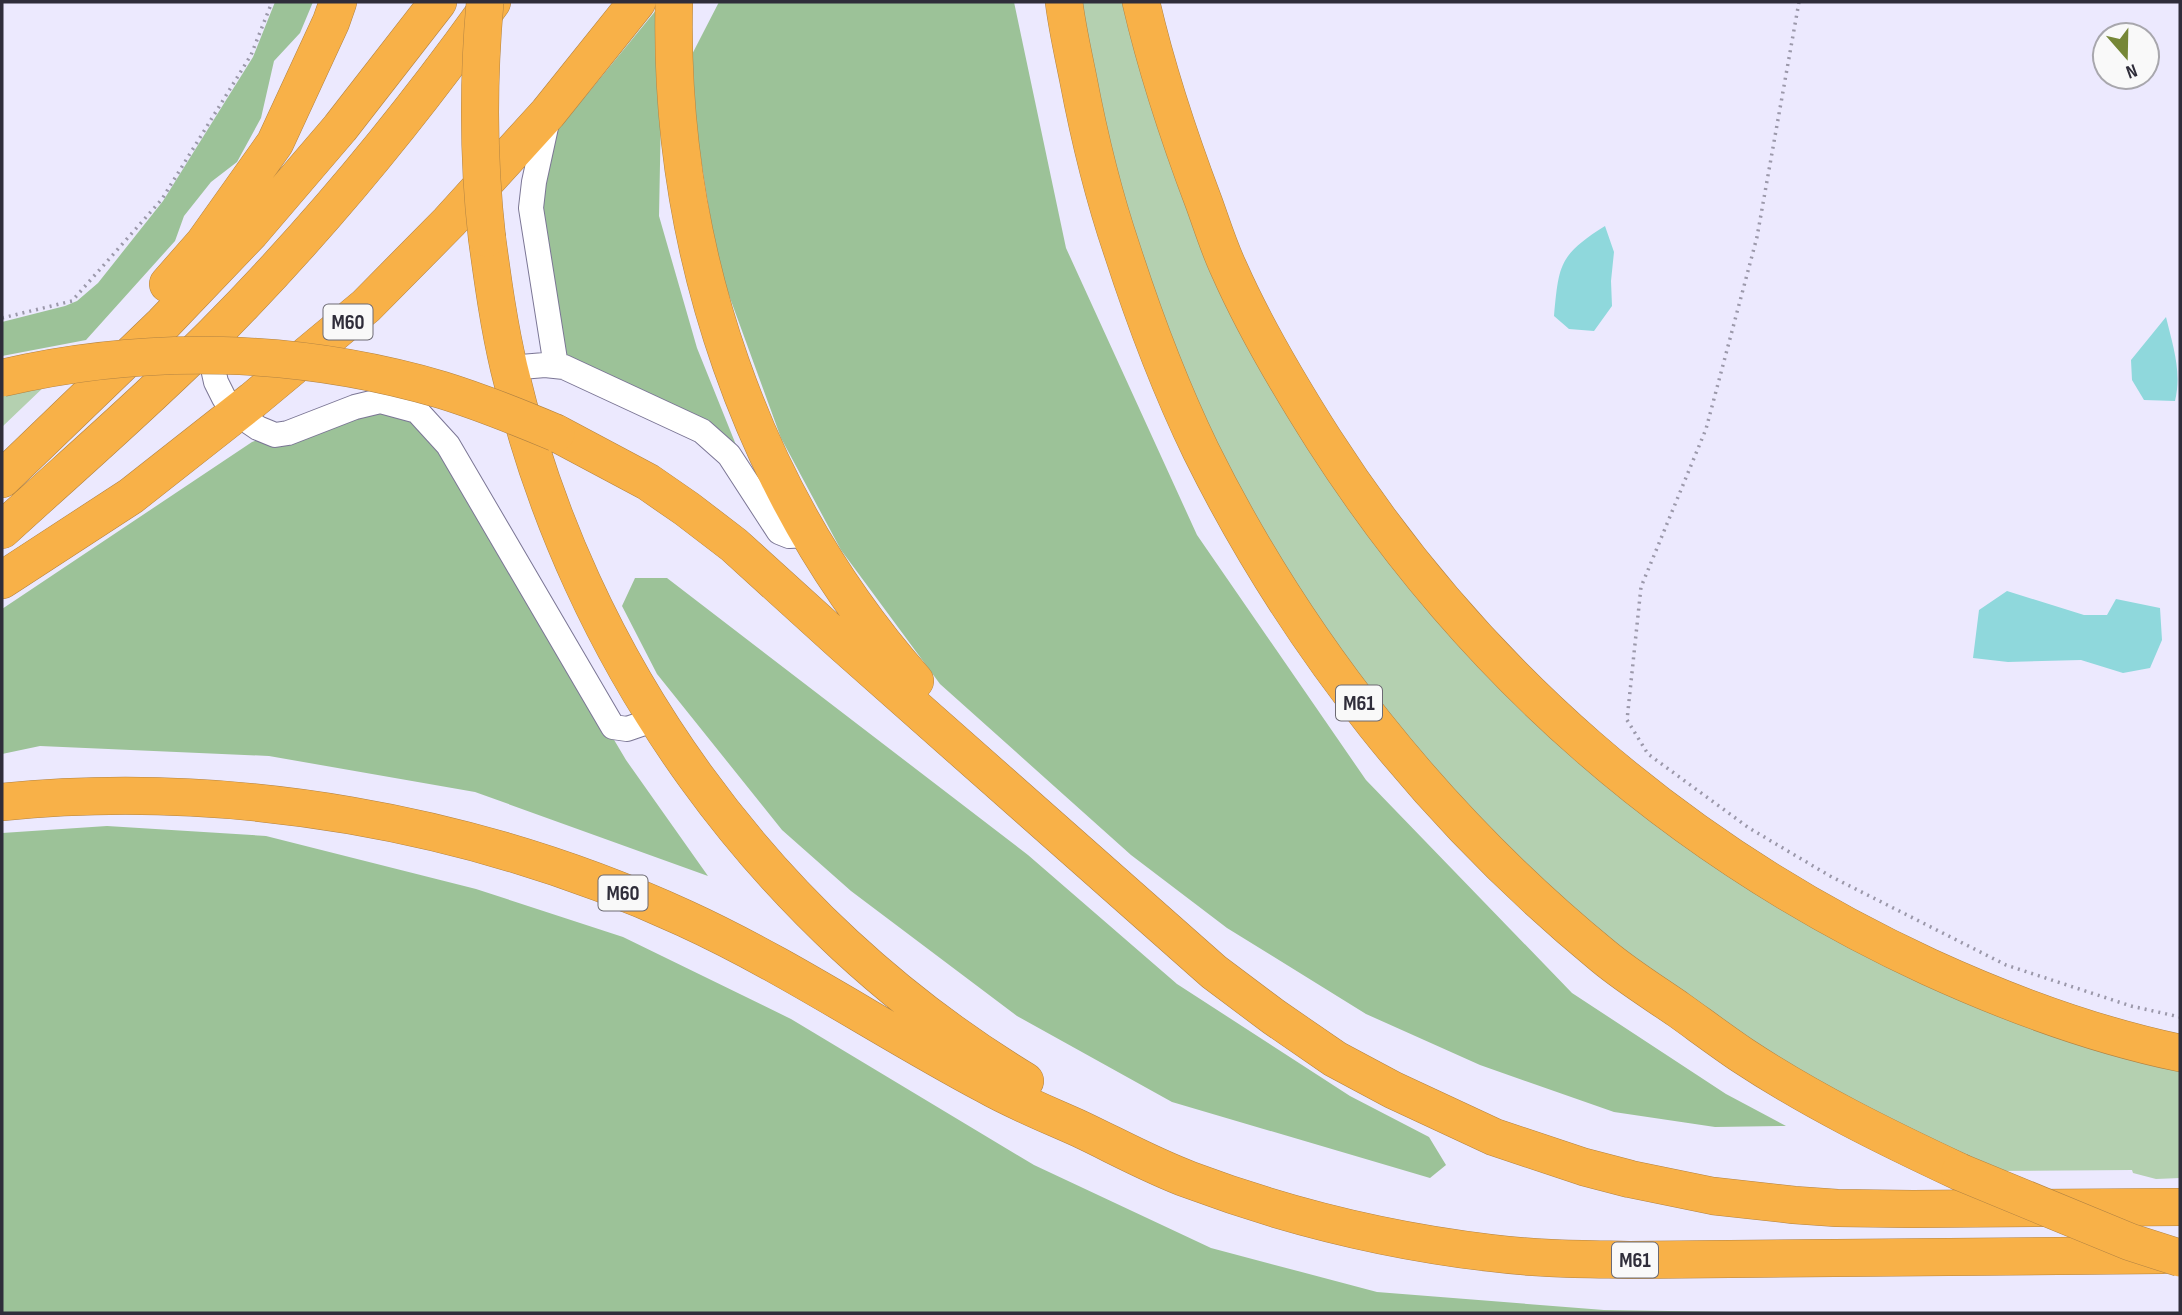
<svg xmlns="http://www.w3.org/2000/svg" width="2182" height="1315" font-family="'Sofia Sans Condensed',sans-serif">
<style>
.green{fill:#b4d0b0}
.forest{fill:#9cc298}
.water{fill:#8fd8dc}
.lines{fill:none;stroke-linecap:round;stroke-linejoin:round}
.minor-casing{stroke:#7b7695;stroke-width:26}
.highway-casing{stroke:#b28343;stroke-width:38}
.path{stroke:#9b98aa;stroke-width:3.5;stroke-dasharray:2 5;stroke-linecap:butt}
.minor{stroke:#fff;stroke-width:24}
.highway{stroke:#f8b148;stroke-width:37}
.highway-bridge-casing{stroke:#b28343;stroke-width:38;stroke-linecap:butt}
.highway-bridge{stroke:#f8b148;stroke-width:37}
.labels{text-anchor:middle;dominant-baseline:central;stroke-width:7;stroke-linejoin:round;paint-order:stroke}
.shield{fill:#f9f9f9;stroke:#6c6a73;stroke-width:2}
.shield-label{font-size:21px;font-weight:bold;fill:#2f2d3a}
</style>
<rect width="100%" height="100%" fill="#ece9fe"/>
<!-- green -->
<path class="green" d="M 1078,2 L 1127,2 L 1355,506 L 1700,851 L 2180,1065 L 2180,1178 L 2156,1179 L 2133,1173 L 2132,1170 L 1991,1171 L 1823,1096 L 1605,942 L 1470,816 L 1360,683 L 1277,561 L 1201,419 L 1146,285 L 1108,158 Z
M 47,384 L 2,427 L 2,394 Z"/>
<!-- forest -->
<path class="forest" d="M 275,2 L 313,2 L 300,33 L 274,61 L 261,118 L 237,162 L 211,182 L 184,216 L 175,241 L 86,340 L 2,356 L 2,322 L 65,306 L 77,301 L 98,283 L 163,201 L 253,57 Z
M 719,2 L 1014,2 L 1066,248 L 1197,535 L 1366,780 L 1572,993 L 1726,1094 L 1786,1126 L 1715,1127 L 1614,1112 L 1480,1065 L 1366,1014 L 1227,928 L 1131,855 L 940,684 L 841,550 L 781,438 L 718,265 L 686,66 Z
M 657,9 L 661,112 L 659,216 L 697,348 L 765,517 L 704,426 L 547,348 L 534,159 Z
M 352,402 L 400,406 L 438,443 L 626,760 L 708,876 L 475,792 L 269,756 L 40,746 L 2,754 L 2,609 L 252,442 Z
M 635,578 L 667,578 L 1028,855 L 1177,984 L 1350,1096 L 1429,1137 L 1446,1165 L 1430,1178 L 1172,1102 L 1017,1016 L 851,891 L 782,830 L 657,674 L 622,606 Z
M 107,826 L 266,836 L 476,889 L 623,937 L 791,1019 L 1034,1165 L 1211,1248 L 1377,1292 L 1604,1310 L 1788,1313 L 2,1313 L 2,833 Z"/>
<!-- water -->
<path class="water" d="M 1605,226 L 1614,252 L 1611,281 L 1612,306 L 1594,331 L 1569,329 L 1554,316 C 1559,264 1559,255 1605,226 Z
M 2166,317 C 2173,346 2182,372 2175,401 L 2144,400 L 2132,380 L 2131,360 Z
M 2007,591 L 2084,615 L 2107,615 L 2116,599 L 2160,608 L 2162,640 L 2150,668 L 2123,673 L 2081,660 L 2008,662 L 1973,658 L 1979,610 Z"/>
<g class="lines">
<defs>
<path id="minor" d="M 548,118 L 534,182 L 531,208 L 556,366
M 211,343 L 212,364 L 216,382 L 224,398 L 236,413 L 258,428 L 275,435 L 288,433 L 355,407 L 380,401 L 417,411 L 448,445 L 613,727 L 627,729 L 656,719
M 509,368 L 545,365 L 564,367 L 702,431 L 729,455 L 779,532 L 789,536 L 809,535"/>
<path id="highway" d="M 674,2 C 668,248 752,496 915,681
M 1064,2 C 1067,27 1073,53 1078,78 C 1089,136 1103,194 1122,250 C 1144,318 1170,387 1201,451 C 1297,645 1436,819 1603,956 C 1627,976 1653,992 1679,1010 C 1700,1025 1720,1040 1742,1055 C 1810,1100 1885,1137 1960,1172
M 1141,2 C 1157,71 1179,137 1204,203 C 1212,225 1219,248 1229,269 C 1255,328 1289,385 1324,440 C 1473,672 1678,851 1929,967 C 2010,1004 2094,1035 2180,1053
M 487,238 C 493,282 499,326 509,368 C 578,664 766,924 1025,1081
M 168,284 L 204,243 L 275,143 L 331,22 L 338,2
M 556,433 L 648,482 L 687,509 L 734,545 L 842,643 L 1214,972 L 1274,1017 L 1335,1059 L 1393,1090 L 1494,1137 L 1584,1167 L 1630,1179 L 1713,1196 L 1794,1205 L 1837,1208 L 1913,1209 L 2180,1207
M 2,479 L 163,324 L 251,232 L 340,128 L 438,2
M 2,530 C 72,466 145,403 213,335 C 315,232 408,120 492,2
M 2,580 L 131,496 L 253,400 L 366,306 L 449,222 L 548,113 L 637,2
M 2,802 C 230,779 475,822 684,918 C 789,966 884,1031 986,1085 C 1016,1102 1049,1115 1080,1129 C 1116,1146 1152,1166 1190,1180 C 1286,1216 1389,1241 1491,1253 C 1537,1259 1583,1259 1629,1260 L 2163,1255"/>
</defs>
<!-- minor casing -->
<use href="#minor" class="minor-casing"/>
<!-- highway casing -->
<use href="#highway" class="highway-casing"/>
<!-- path -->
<path class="path" d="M 1799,2 L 1757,237 L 1706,429 L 1641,587 L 1627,720 L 1648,754 L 1749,828 L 1830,876 L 2006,965 L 2131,1006 L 2180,1017
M 2,318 L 72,301 L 162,199 L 251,55 L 272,2"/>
<!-- minor -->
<use href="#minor" class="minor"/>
<!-- highway -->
<use href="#highway" class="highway"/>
<defs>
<path id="highway-bridge" d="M 485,2 C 478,81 478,159 487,238
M 2,378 C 147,344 299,348 442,390 C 481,402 518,417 556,433
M 1960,1172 L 2130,1242 L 2180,1258"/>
</defs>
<!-- highway-bridge casing -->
<use href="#highway-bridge" class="highway-bridge-casing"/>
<!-- highway-bridge -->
<use href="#highway-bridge" class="highway-bridge"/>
</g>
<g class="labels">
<!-- shield labels -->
<g class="shield">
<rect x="323.5" y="304.5" width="49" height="35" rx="5"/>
<rect x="1336" y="685.5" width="46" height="35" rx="5"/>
<rect x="598.5" y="875.5" width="49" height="35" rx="5"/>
<rect x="1612" y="1242.5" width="46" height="35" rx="5"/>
</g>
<g class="shield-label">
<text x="348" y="322">M60</text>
<text x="1359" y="703">M61</text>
<text x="623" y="893">M60</text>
<text x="1635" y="1260">M61</text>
</g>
</g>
<!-- border -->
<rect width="2182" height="1315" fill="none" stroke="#2f2d3a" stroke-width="7"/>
<!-- north arrow -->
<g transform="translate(2126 56) rotate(160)"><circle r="33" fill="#f9f9f9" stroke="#a8a7ad" stroke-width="2"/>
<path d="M0-5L12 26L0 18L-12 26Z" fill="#768737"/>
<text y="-10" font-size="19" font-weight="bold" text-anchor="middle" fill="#2f2d3a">N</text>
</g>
</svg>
